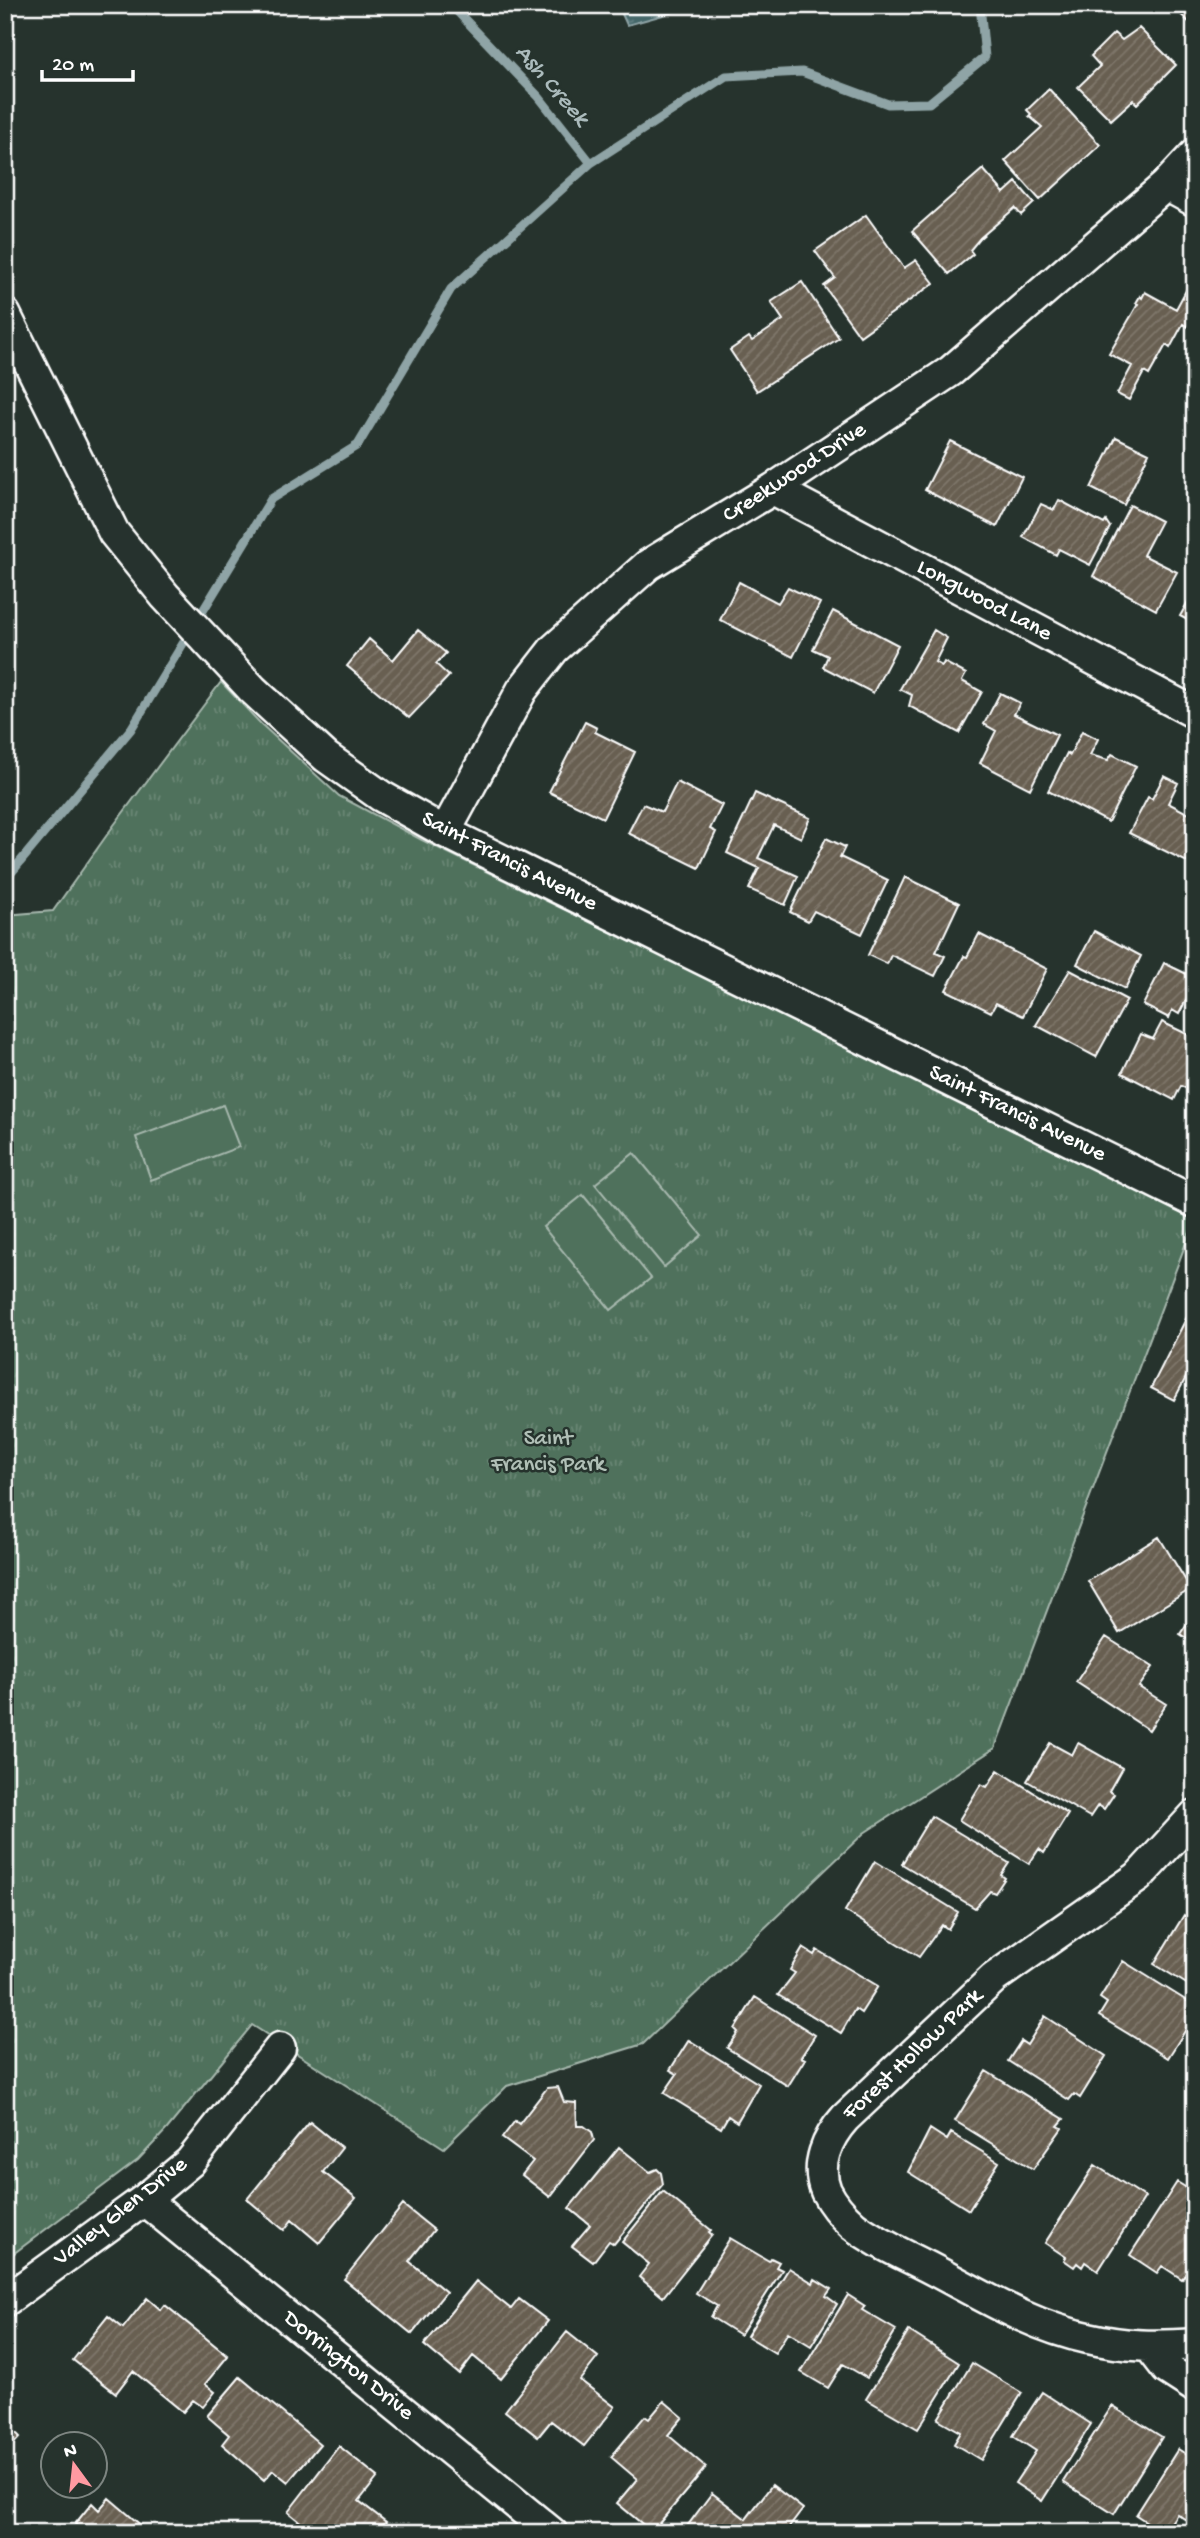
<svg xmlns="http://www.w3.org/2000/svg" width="1200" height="2538" font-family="'Gochi Hand',sans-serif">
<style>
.grass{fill:url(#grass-tufts);stroke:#a7b8ae;stroke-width:2}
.garden{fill:#4f715c;stroke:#a7b8ae;stroke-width:2}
.water{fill:url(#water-ripples);stroke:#8fa4a6;stroke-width:2}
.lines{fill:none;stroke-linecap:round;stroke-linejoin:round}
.stream{stroke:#8fa4a6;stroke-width:9}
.building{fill:url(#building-hatch);stroke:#fff;stroke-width:2}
.minor-casing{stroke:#fff;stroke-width:35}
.minor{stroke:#26332d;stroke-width:30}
.labels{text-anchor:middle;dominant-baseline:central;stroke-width:5;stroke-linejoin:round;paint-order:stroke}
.street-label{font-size:23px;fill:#fff;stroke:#26332d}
.park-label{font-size:23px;fill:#b0bfb6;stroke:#26332d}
.water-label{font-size:24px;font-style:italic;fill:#abbbbc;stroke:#26332d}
</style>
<defs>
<pattern id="grass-tufts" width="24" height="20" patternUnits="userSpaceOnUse" patternTransform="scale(1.75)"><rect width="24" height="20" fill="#4f715c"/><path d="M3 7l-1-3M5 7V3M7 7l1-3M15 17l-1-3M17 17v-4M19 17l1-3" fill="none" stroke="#698674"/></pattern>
<pattern id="water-ripples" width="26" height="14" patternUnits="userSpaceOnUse" patternTransform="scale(1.75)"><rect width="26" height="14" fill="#45686b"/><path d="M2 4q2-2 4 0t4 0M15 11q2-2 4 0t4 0" fill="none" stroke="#617f81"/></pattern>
<pattern id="building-hatch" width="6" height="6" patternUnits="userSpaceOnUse" patternTransform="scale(1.75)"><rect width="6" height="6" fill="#685f51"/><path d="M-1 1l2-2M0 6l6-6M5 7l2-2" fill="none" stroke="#7f776b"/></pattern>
</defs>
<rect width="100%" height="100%" fill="#26332d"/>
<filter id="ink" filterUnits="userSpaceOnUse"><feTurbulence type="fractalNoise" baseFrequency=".0143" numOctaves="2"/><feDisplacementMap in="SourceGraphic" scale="14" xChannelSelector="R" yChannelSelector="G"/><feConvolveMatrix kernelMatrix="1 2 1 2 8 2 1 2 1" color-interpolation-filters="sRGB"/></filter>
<g filter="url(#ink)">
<!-- grass -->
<path class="grass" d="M 221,682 L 261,724 L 339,796 L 422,840 L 553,904 L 1195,1213 L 1195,1219 L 995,1748 L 864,1833 L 643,2044 L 507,2086 L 444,2148 L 252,2025 L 167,2129 L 138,2160 L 5,2260 L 5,915 L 53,911 L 114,825 Z"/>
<!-- garden -->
<path class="garden" d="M 223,1105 L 239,1147 L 151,1180 L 136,1137 Z
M 634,1153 L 702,1235 L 664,1267 L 595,1184 Z
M 583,1195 L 651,1278 L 611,1310 L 543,1227 Z"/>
<!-- water -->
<path class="water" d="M 618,5 L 699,5 L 627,25 Z"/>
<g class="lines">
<!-- stream -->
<path class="stream" d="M 451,5 L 539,97 L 591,163
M 5,880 L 131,729 L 271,499 L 358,445 L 451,289 L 591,163 L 726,76 L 802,72 L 888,104 L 929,103 L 985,57 L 980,5"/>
</g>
<!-- building -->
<path class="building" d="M 1171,5 L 1195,5 L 1195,28 Z
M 1139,28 L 1176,65 L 1137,104 L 1133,100 L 1111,120 L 1078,87 L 1100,66 L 1091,56 L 1114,33 L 1122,40 Z
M 1049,89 L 1100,145 L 1040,200 L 1005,161 L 1042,127 L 1029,116 L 1031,114 L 1027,110 Z
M 983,169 L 1004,193 L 1016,182 L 1034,203 L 1021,215 L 1015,208 L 980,238 L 970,250 L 973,254 L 949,274 L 912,231 Z
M 866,215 L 904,268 L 916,260 L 934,283 L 860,336 L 824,286 L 835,278 L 815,251 Z
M 1191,281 L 1195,283 L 1195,331 L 1183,324 L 1170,348 L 1166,345 L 1149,375 L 1144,372 L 1129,400 L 1117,394 L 1132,366 L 1109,354 L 1138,304 L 1136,303 L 1140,296 L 1142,298 L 1145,292 L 1176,309 Z
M 802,282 L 839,338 L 757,391 L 730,350 L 749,337 L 752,341 L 783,320 L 771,302 Z
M 1116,437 L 1149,453 L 1124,505 L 1091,488 Z
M 950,441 L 1022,477 L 997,527 L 925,490 Z
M 1059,500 L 1104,524 L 1106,521 L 1110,527 L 1090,565 L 1059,549 L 1056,555 L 1023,537 L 1041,504 L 1054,510 Z
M 1130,505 L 1161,521 L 1143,555 L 1177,572 L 1156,610 L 1093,576 Z
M 739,582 L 778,603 L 788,587 L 820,603 L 793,657 L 720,620 Z
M 1195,589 L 1195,624 L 1180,616 Z
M 833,611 L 898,645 L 873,693 L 823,667 L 828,656 L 813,649 Z
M 418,630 L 446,653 L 436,664 L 449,676 L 409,718 L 347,666 L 369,639 L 393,660 Z
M 934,630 L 947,638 L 935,662 L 942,666 L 944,662 L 966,674 L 962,681 L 982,692 L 959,733 L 909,706 L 912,695 L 900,689 Z
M 1000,693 L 1020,703 L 1014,714 L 1057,735 L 1030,789 L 980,763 L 996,731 L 984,724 Z
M 585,722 L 597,728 L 595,732 L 635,752 L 603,818 L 549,792 Z
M 1082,731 L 1098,739 L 1090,755 L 1108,760 L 1112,754 L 1136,766 L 1108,822 L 1048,791 L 1067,753 L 1070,755 Z
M 1164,776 L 1178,783 L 1168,803 L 1189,814 L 1195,803 L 1195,866 L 1129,833 L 1148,797 L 1152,799 Z
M 677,782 L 722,805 L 710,829 L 716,832 L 699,868 L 628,833 L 643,804 L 662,812 Z
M 755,793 L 810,818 L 801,838 L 774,825 L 758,858 L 798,876 L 785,905 L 749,889 L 759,868 L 727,853 Z
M 826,838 L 845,847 L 840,857 L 888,880 L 862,934 L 814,911 L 808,921 L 790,912 Z
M 905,877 L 959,903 L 936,952 L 945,956 L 935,976 L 891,955 L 887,964 L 868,955 Z
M 1094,931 L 1141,956 L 1125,989 L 1077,964 Z
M 979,934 L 1047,969 L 1023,1016 L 996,1003 L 991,1012 L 946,990 L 964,956 L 967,957 Z
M 1164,963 L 1195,978 L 1195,993 L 1190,1002 L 1186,1000 L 1179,1014 L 1172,1010 L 1169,1018 L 1143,1005 Z
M 1070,970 L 1127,1000 L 1096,1057 L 1036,1025 Z
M 1162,1022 L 1195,1038 L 1195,1080 L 1190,1090 L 1181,1086 L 1174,1100 L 1122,1073 L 1141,1034 L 1153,1039 Z
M 1192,1307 L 1195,1308 L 1195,1373 L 1190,1370 L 1174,1400 L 1151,1388 Z
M 1159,1537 L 1191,1589 L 1119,1633 L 1088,1581 Z
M 1195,1612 L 1195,1644 L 1180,1634 Z
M 1106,1637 L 1153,1667 L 1139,1687 L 1166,1704 L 1149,1730 L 1076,1682 Z
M 1050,1743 L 1072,1755 L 1078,1743 L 1122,1768 L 1109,1791 L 1114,1794 L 1104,1809 L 1098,1805 L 1090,1817 L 1027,1781 Z
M 998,1770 L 1068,1814 L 1044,1853 L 1039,1849 L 1029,1864 L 959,1820 L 981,1784 L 987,1787 Z
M 931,1816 L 1009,1863 L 1001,1875 L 1005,1878 L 995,1893 L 990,1891 L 975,1908 L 902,1864 Z
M 875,1861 L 958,1912 L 948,1929 L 942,1925 L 919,1957 L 845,1911 Z
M 1184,1915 L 1195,1922 L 1195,1989 L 1154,1964 Z
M 803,1948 L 814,1955 L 817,1950 L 878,1986 L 861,2013 L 855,2009 L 841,2033 L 778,1995 L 795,1973 L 790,1970 Z
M 1123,1961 L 1195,2006 L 1195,2015 L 1168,2058 L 1099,2016 L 1107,2003 L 1100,1998 Z
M 755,1997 L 815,2035 L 801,2057 L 805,2059 L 788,2086 L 727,2048 L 738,2032 L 735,2029 Z
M 1045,2016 L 1106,2056 L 1080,2098 L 1074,2094 L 1069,2100 L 1008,2061 L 1021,2041 L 1027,2045 Z
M 689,2040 L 759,2084 L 737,2122 L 728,2116 L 721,2128 L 664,2093 L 677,2074 L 670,2070 Z
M 986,2071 L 1064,2119 L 1058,2126 L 1062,2128 L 1033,2169 L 955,2121 Z
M 558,2087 L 564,2102 L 576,2103 L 577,2126 L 584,2126 L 592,2132 L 594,2140 L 550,2197 L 522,2175 L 533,2161 L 502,2138 L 515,2121 L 519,2124 L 547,2088 Z
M 310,2122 L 342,2148 L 323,2172 L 356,2198 L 319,2243 L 292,2220 L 284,2230 L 247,2199 Z
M 930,2129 L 947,2140 L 951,2133 L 999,2162 L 969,2210 L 908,2172 Z
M 619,2147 L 650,2172 L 657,2169 L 661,2173 L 663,2184 L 614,2244 L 609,2241 L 593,2262 L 572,2246 L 590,2225 L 569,2208 Z
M 1095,2165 L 1145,2197 L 1098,2271 L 1085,2262 L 1082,2267 L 1077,2263 L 1074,2267 L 1064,2260 L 1066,2257 L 1045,2243 Z
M 1177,2182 L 1195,2193 L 1195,2259 L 1182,2279 L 1162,2266 L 1157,2273 L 1130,2255 Z
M 663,2191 L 711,2230 L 709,2232 L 712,2235 L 663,2297 L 639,2277 L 649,2264 L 622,2242 Z
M 403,2205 L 434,2230 L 409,2261 L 446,2292 L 412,2334 L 344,2279 Z
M 730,2238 L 769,2261 L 771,2258 L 779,2262 L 776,2267 L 782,2270 L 740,2335 L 711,2317 L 717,2306 L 696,2293 Z
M 789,2268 L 813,2283 L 815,2279 L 831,2289 L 826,2296 L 837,2304 L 811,2346 L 788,2332 L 775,2353 L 747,2336 Z
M 476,2281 L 511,2309 L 519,2299 L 548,2321 L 501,2379 L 473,2356 L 459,2374 L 424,2345 Z
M 848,2295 L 865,2306 L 862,2310 L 896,2330 L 867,2378 L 843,2364 L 828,2388 L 801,2372 Z
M 147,2298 L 161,2310 L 165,2305 L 228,2356 L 205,2384 L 215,2392 L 203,2407 L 193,2400 L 183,2412 L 133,2371 L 116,2393 L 73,2360 L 108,2316 L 123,2328 Z
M 909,2331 L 959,2363 L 918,2429 L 866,2399 Z
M 567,2332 L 598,2357 L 580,2380 L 615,2407 L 584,2446 L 551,2421 L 538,2437 L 505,2411 Z
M 972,2363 L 1022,2393 L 981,2460 L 954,2444 L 961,2432 L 938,2419 Z
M 240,2377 L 320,2444 L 288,2482 L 273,2470 L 264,2480 L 222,2444 L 229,2435 L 207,2416 Z
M 1042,2392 L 1091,2424 L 1042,2501 L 1015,2483 L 1036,2451 L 1013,2436 Z
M 664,2401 L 683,2417 L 668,2435 L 706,2467 L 652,2532 L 617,2503 L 637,2479 L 611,2457 L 645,2416 L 649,2419 Z
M 1112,2406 L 1162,2437 L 1114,2514 L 1063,2482 Z
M 5,2422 L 20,2437 L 5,2453 Z
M 339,2446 L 378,2477 L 359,2501 L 386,2522 L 377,2533 L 314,2533 L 288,2512 Z
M 1178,2449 L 1195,2460 L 1195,2526 L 1177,2514 L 1164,2533 L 1136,2515 Z
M 772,2485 L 803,2509 L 785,2533 L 682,2533 L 712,2493 L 746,2519 Z
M 109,2498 L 150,2533 L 85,2533 L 75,2524 L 92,2503 L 99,2510 Z"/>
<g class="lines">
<defs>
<path id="minor" d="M 1166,185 L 1195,201
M 5,314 L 114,533 L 165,596 L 253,690 L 326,757 L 381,796 L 445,832 L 1195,1202
M 773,489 L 1195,713
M 445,832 L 522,690 L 554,649 L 648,565 L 773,489 L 951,371 L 1166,185 L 1195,154
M 1195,1815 L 1138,1877 L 994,1978 L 845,2118 C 827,2138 815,2165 826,2191 C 832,2203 843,2216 853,2225 C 875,2242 903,2254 928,2267 C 980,2294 1030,2326 1088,2338 C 1126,2347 1157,2347 1195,2344
M 144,2200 L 552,2533
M 5,2301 L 144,2200 L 190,2162 L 280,2048
M 1150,2347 L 1167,2369 L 1195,2387"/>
</defs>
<!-- minor casing -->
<use href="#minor" class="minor-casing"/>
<!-- minor -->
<use href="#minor" class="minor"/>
</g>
</g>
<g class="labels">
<!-- street labels -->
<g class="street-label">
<text transform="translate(795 473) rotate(-33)">Creekwood Drive</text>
<text transform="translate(984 601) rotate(28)">Longwood Lane</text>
<text transform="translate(509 862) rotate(27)">Saint Francis Avenue</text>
<text transform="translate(1017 1114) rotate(26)">Saint Francis Avenue</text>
<text transform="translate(913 2055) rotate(-43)">Forest Hollow Park</text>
<text transform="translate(121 2212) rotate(-38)">Valley Glen Drive</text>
<text transform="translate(348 2366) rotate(39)">Dorrington Drive</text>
</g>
<!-- park labels -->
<g class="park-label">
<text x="548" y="1439">Saint<tspan x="548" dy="26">Francis Park</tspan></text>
</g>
<!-- water labels -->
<g class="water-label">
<text transform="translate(551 86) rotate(49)">Ash Creek</text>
</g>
</g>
<!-- margin -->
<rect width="1200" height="2538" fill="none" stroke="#26332d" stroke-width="28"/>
<rect x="14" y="14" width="1172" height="2510" fill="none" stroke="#fff" stroke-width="2.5" filter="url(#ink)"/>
<!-- north arrow -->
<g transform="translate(74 2465) rotate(345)"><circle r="33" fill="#26332d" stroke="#7d8581" stroke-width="2"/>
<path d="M0-5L12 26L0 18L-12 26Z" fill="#ff9aa2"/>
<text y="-10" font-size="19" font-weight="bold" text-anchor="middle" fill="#ffffff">N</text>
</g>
<!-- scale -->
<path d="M42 70v10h91v-10" fill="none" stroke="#ffffff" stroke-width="3.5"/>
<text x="52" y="70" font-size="21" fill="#ffffff" stroke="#26332d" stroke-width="5" paint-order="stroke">20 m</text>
</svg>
